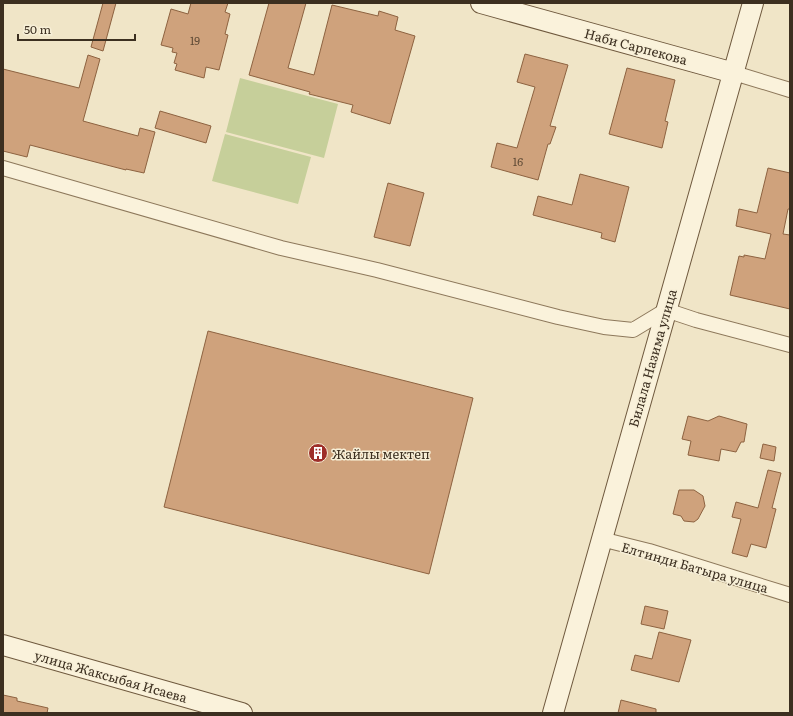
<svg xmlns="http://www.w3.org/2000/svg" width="793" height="716" font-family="Literata,serif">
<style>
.green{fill:#c6cf9a}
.building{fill:#cfa27c;stroke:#8d6240}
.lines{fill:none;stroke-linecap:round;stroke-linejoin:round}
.street-casing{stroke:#8d785b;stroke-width:16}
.secondary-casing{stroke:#6f593e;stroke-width:22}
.street{stroke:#faf2db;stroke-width:14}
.secondary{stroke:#faf2db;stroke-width:20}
.labels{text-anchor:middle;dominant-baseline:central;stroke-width:3;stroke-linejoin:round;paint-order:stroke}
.number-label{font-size:11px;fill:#614c37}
.street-label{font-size:13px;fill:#3c2f20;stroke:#f7efd7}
.poi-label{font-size:13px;fill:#3c2f20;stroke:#f7efd7;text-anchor:start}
</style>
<rect width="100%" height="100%" fill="#f0e5c7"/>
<!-- green -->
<path class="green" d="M 240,78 L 338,104 L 324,158 L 226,132 Z
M 225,134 L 311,157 L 298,204 L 212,181 Z"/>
<!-- building -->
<path class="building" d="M 103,3 L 116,3 L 103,51 L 91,47 Z
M 191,3 L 228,3 L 225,12 L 230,14 L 225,34 L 228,35 L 219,70 L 206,67 L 204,78 L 175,70 L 177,64 L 174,63 L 177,53 L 172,52 L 173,48 L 161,45 L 171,9 L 188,14 Z
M 269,3 L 306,3 L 288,68 L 314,75 L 332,5 L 378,16 L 379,11 L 398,17 L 395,30 L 415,36 L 390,124 L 351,112 L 353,105 L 309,94 L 310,92 L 249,75 Z
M 525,54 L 568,65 L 550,126 L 556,127 L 550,144 L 548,144 L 538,180 L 491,167 L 497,143 L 517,148 L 535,87 L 517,82 Z
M 88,55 L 100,59 L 83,121 L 138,136 L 140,128 L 155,132 L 144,173 L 126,169 L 126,170 L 30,145 L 27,157 L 3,151 L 3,69 L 79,88 Z
M 627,68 L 675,80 L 665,121 L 668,122 L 662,148 L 609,134 Z
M 160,111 L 211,126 L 206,143 L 155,128 Z
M 768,168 L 790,173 L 790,209 L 788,209 L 783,234 L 790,235 L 790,309 L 730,295 L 739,256 L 744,257 L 744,255 L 765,259 L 771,234 L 736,226 L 739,209 L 757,213 Z
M 580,174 L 629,187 L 615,242 L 601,238 L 602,233 L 533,215 L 538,196 L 572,205 Z
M 388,183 L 424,193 L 410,246 L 374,237 Z
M 208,331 L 473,398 L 429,574 L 164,507 Z
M 688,416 L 708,421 L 719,416 L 747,424 L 744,442 L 741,442 L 736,452 L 721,449 L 719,461 L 688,455 L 691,441 L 682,439 Z
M 763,444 L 776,447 L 774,461 L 760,458 Z
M 768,470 L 781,473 L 772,508 L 776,509 L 766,548 L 751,544 L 747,557 L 732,553 L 741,519 L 732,517 L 736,502 L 758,508 Z
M 679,490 L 694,490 L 703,496 L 705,506 L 698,519 L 694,522 L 684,521 L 681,516 L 673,514 Z
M 645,606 L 668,611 L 664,629 L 641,624 Z
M 659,632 L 691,640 L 679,682 L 631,670 L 635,655 L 652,659 Z
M 3,695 L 17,698 L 17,701 L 48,708 L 47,713 L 3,713 Z
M 621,700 L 656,709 L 656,713 L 618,713 Z"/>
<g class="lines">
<defs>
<path id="street" d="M 734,73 L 790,90
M 3,168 L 281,248 L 377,270 L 558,317 L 604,327 L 633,330 L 666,310 L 696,320 L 790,345
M 601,539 L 649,551 L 790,595"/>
<path id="secondary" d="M 481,3 L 734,73
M 3,645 L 242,713
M 553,713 L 753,3"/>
</defs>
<!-- street casing -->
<use href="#street" class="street-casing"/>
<!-- secondary casing -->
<use href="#secondary" class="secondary-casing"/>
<!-- street -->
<use href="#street" class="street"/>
<!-- secondary -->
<use href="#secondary" class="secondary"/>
</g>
<!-- icons -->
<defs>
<symbol id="building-disc" viewBox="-11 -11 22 22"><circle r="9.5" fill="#9e2e29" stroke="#f7efd7"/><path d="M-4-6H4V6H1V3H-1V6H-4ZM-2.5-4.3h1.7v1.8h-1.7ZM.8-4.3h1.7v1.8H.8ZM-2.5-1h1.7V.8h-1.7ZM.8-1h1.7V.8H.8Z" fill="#fff"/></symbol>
</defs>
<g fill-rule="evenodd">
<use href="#building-disc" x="307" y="442" width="22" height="22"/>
</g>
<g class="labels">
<!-- number labels -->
<g class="number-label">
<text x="195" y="40">19</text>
<text x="518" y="161">16</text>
</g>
<!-- street labels -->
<g class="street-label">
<text transform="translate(636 46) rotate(15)">Наби Сарпекова</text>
<text transform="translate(652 358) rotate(-74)">Билала Назима улица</text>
<text transform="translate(695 567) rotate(16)">Елтинди Батыра улица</text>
<text transform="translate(111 676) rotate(16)">улица Жаксыбая Исаева</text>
</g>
<!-- poi labels -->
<g class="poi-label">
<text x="332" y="453">Жайлы мектеп</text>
</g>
</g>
<!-- border -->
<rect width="793" height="716" fill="none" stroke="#3c2f20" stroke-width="8"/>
<!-- scale -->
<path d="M18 34v6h117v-6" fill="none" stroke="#3c2f20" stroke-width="2"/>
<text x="24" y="34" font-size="12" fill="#3c2f20" stroke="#f7efd7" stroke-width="3" paint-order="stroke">50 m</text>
</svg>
